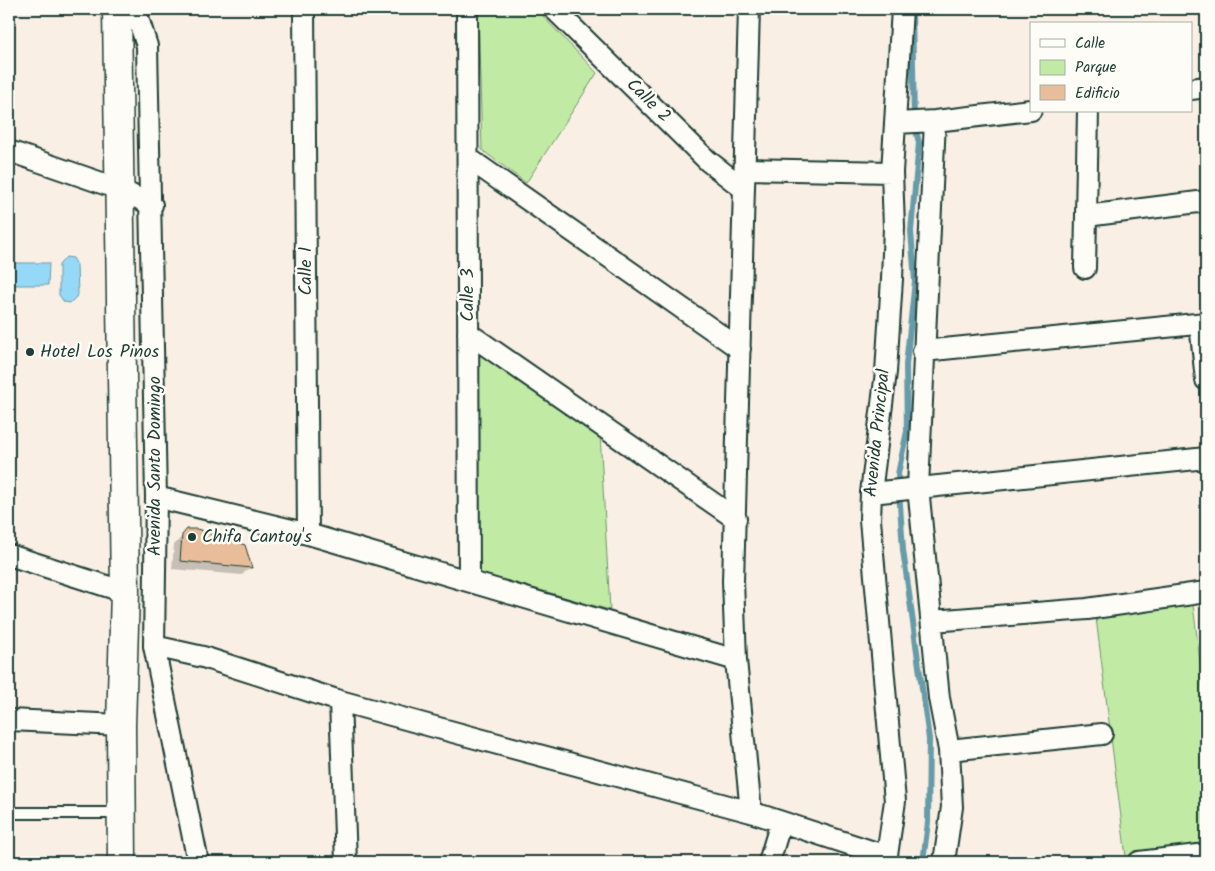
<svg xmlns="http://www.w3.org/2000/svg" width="1215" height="871" font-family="Kalam,sans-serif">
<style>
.green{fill:#c1eaa5;stroke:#70946c}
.water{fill:#95d9f7;stroke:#669ba9}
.shadow{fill:#0003}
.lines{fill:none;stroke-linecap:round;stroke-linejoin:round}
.stream{stroke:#669ba9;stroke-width:6}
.building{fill:#e9bd99;stroke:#1f3d34}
.lane-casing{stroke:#1f3d34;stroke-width:14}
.street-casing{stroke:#1f3d34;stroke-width:24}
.secondary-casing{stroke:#1f3d34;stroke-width:31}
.lane{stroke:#fdfcf7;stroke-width:10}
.street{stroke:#fdfcf7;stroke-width:20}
.secondary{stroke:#fdfcf7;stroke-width:28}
.poi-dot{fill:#1f3d34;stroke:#fdfcf7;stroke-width:2}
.labels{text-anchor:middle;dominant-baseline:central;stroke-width:5;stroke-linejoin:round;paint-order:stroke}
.street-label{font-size:18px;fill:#1f3d34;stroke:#fdfcf7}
.poi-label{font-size:18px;fill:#1f3d34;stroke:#fdfcf7;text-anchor:start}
</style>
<rect width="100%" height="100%" fill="#f9efe4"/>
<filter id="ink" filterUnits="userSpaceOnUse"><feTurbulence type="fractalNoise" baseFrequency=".02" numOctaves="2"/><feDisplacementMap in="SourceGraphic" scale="10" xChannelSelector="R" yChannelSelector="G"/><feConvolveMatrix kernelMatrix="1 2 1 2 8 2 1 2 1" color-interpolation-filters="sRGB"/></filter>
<g filter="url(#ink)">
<!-- green -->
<path class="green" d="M 478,9 L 536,9 L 597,73 L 526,183 L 482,150 Z
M 478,351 L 600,434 L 610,610 L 479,573 Z
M 1193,605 L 1206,709 L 1206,847 L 1126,857 L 1096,618 Z"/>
<!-- water -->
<path class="water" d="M 66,257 L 73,258 L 77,265 L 78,295 L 70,303 L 64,302 L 59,295 L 59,265 Z
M 9,263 L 49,263 L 48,285 L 9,285 Z"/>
<!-- shadow -->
<path class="shadow" d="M 188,530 L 250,567 L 242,575 L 172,569 L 174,545 Z"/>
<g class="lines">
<!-- stream -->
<path class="stream" d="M 912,9 L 914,122 L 919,143 L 911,231 L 915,281 L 906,365 L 907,431 L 898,474 L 903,550 L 929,739 L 928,822 L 923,862"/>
</g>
<!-- building -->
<path class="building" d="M 187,529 L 197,529 L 245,545 L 252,568 L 180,561 L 182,535 Z"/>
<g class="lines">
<defs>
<path id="lane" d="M 12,813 L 121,813"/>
<path id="street" d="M 131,9 L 138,18 L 147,46 L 156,497 L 154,646 L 198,862
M 304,9 L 308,534
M 467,9 L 469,581
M 554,9 L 708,161 L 744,189
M 749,9 L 733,581 L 736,660 L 751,812
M 1191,89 L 1206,87
M 935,121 L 918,487 L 939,698 L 949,750 L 952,807 L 944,862
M 896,123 L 935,121 L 1031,110
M 9,151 L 119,189 L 152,205
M 468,158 L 740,349
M 745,169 L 892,172
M 1086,216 L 1206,201
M 1085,268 L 1088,111
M 1200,324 L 1206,380
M 468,333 L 736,519
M 923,351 L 1206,323
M 871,493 L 1206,458
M 156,497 L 308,534 L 736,660
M 9,555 L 125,592
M 932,621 L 1087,609 L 1206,592
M 154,646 L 203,657 L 340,701 L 431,726 L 751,812 L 886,856
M 340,701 L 346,862
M 9,720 L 121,725
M 949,750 L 1102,734
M 769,862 L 781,822
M 886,862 L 895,801 L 870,520 L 871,493 L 886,372 L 892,279 L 894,227 L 892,172 L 902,9
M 1139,862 L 1206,854"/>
<path id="secondary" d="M 117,9 L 125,592 L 121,725 L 122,862"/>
</defs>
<!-- lane casing -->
<use href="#lane" class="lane-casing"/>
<!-- street casing -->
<use href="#street" class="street-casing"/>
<!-- secondary casing -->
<use href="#secondary" class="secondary-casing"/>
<!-- lane -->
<use href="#lane" class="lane"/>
<!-- street -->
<use href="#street" class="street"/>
<!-- secondary -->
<use href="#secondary" class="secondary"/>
</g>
</g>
<!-- markers -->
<g class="poi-dot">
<circle cx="30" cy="352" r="5"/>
<circle cx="192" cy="537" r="5"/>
</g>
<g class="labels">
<!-- street labels -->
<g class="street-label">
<text transform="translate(648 101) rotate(45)">Calle 2</text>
<text transform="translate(306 271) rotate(-90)">Calle 1</text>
<text transform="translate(468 295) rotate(-90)">Calle 3</text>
<text transform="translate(878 433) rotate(-84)">Avenida Principal</text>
<text transform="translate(155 466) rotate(-90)">Avenida Santo Domingo</text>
</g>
<!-- poi labels -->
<g class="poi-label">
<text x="40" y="352">Hotel Los Pinos</text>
<text x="202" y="537">Chifa Cantoy's</text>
</g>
</g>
<!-- margin -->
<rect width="1215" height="871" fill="none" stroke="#fdfcf7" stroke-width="30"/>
<rect x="15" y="15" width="1185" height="841" fill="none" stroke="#1f3d34" stroke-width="2" filter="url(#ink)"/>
<!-- legend -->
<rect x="1030" y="22" width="162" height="90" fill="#fdfcf7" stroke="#a4b0a9"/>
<rect x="1040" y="39" width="25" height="8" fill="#fdfcf7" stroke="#a4b0a9"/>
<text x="1075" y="48" font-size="15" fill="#1f3d34">Calle</text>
<rect x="1040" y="60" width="25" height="15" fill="#c1eaa5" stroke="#a4b0a9"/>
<text x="1075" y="72" font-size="15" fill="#1f3d34">Parque</text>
<rect x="1040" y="85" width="25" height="15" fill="#e9bd99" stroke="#a4b0a9"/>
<text x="1075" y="98" font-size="15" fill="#1f3d34">Edificio</text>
</svg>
